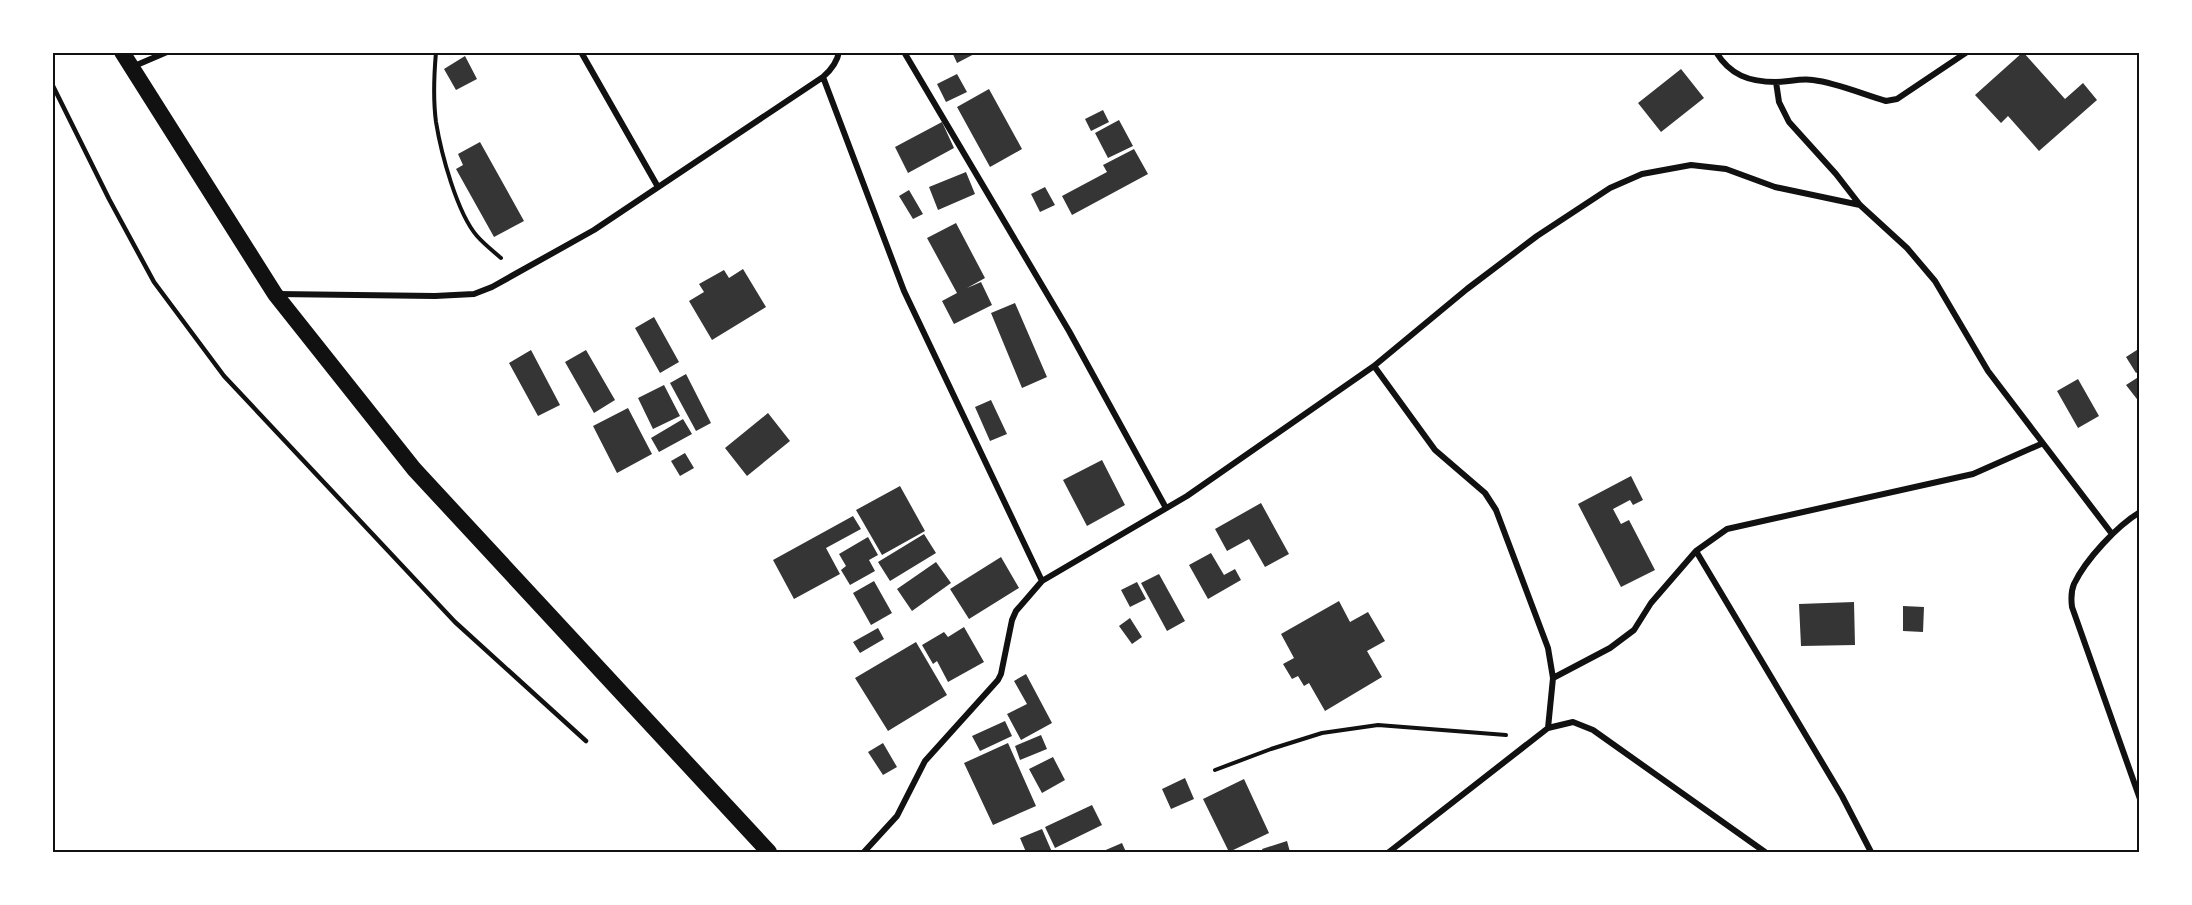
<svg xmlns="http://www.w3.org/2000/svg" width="2192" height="905" font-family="'DM Sans',sans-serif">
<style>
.building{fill:#353535}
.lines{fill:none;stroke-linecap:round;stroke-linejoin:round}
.path{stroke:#111;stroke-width:4}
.service{stroke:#111;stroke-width:4.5}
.minor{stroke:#111;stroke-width:6}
.trunk{stroke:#111;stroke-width:16}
.neatline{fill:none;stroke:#111;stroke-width:2}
</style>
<rect width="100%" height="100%" fill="#fff"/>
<!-- building -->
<path class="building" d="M 952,52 L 978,52 L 957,63 Z
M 2023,52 L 2065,99 L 2083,83 L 2097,100 L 2039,151 L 2008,116 L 2001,123 L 1975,95 Z
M 465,56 L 477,79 L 456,90 L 444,69 Z
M 1681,69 L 1704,98 L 1661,132 L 1638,103 Z
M 957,74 L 967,92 L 946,102 L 937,84 Z
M 989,89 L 1022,149 L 990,167 L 957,107 Z
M 1103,110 L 1109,122 L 1091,131 L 1085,119 Z
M 1119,120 L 1133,146 L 1108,158 L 1095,133 Z
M 942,122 L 954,148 L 908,173 L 895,147 Z
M 480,142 L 524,221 L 494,237 L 456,169 L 463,165 L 458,154 Z
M 1134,149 L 1148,174 L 1072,215 L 1062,196 L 1107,172 L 1103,165 Z
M 966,172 L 975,194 L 938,210 L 929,187 Z
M 1045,187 L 1055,205 L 1040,212 L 1031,194 Z
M 909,190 L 923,214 L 913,219 L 899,196 Z
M 956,223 L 985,278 L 967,288 L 981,282 L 992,305 L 954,324 L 942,301 L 957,293 L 927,238 Z
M 743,269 L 766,307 L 712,340 L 689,301 L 704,292 L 699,284 L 724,270 L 729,278 Z
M 1015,303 L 1047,377 L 1022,388 L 991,313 Z
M 654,317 L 679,362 L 660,373 L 635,328 Z
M 2140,348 L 2140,371 L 2136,373 L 2126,357 Z
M 531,350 L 560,405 L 538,416 L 509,363 Z
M 586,350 L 615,400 L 594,413 L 565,362 Z
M 686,374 L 711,423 L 696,431 L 670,383 Z
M 2140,376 L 2140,403 L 2126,385 Z
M 2078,379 L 2099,416 L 2078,428 L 2057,391 Z
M 664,385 L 680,416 L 653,429 L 638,398 Z
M 991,400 L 1007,434 L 990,441 L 975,407 Z
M 628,408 L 652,454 L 617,473 L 593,426 Z
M 768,413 L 790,441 L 747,476 L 725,448 Z
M 683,419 L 692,434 L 659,452 L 651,438 Z
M 685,453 L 694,468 L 680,476 L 671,461 Z
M 1102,460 L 1125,505 L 1087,526 L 1063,480 Z
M 1631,476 L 1643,500 L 1633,505 L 1630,500 L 1613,509 L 1621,524 L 1629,520 L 1655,570 L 1621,587 L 1578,504 Z
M 900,486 L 925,531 L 882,555 L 856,510 Z
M 1261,503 L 1289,554 L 1265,567 L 1249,539 L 1227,551 L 1215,529 Z
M 853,516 L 861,529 L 826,548 L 840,574 L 794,599 L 773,560 Z
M 924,534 L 936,553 L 890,581 L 878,562 Z
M 868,537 L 878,555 L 869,560 L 875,571 L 850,585 L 841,570 L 846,566 L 839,554 Z
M 1211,553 L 1224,575 L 1235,569 L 1241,580 L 1208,599 L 1189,565 Z
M 1001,557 L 1019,588 L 969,619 L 950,589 Z
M 936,562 L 951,583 L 912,611 L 897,589 Z
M 1159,574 L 1185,621 L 1167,631 L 1141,583 Z
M 874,581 L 892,613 L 871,625 L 853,593 Z
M 1137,582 L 1146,599 L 1130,607 L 1121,590 Z
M 1339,601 L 1350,622 L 1368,612 L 1385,641 L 1367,651 L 1382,677 L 1325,711 L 1309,683 L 1304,686 L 1298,676 L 1292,679 L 1283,664 L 1294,658 L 1281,634 Z
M 1854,602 L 1855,645 L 1801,646 L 1799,604 Z
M 1903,606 L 1924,607 L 1923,632 L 1903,631 Z
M 1130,618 L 1142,637 L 1132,644 L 1119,626 Z
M 964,627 L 984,662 L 948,682 L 937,661 L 933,664 L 922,645 L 944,632 L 948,637 Z
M 878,628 L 884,639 L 860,653 L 853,642 Z
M 916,642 L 947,695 L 888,731 L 855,678 Z
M 1026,674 L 1052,723 L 1021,740 L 1007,714 L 1027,704 L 1014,681 Z
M 1005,721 L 1012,736 L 980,751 L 972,736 Z
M 1041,735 L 1047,749 L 1020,760 L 1015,746 Z
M 883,743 L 897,767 L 883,775 L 868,752 Z
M 1008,743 L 1036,806 L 993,825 L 964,763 Z
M 1053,757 L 1065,780 L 1042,793 L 1029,769 Z
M 1185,778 L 1194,799 L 1171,809 L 1162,789 Z
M 1244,779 L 1269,833 L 1229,852 L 1203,799 Z
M 1092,805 L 1102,825 L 1055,848 L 1045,827 Z
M 1042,829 L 1052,852 L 1026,852 L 1020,838 Z
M 1287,841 L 1290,852 L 1263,852 L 1262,849 Z
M 1122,843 L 1126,852 L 1101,852 Z"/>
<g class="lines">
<!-- path -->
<path class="path" d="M 436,52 C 434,75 433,100 436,122 C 441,153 457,213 477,236 C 484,244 493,251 501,258
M 1215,770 L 1271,749 L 1322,733 L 1378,725 L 1506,735"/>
<!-- service -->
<path class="service" d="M 52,84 L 109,199 L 154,282 L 224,376 L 455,622 L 586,741"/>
<!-- minor -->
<path class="minor" d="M 581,52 L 658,187
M 904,52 L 1069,331 L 1166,508
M 1716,52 C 1730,75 1749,82 1776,82 C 1789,82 1800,78 1813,80 C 1837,83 1862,94 1886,101 L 1897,99 L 1967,52
M 132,67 L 167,52
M 823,77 L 904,291 L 1042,581
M 1776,82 L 1779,102 L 1789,122 L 1836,174 L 1860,205 L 1907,248 L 1935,281 L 1988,371 L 2112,534
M 277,294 L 435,296 L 474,294 L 492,287 L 594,230 L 823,77 C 831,70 837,63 839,52
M 1374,366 L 1435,450 L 1485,493 L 1496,510 L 1548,648 L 1553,678 L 1548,728
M 2140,512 C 2117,526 2086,559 2074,584 C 2071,591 2071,599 2072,607 L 2140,799
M 1696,551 L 1842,796 L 1871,852
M 1553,678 L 1610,648 L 1634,630 L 1651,603 L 1696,551 L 1727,529 L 1973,474 L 2041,444
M 864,852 L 897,816 L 925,761 L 998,680 L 1001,674 L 1012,620 L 1016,611 L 1042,581 L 1187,496 L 1374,366 L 1467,289 L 1537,236 L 1610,188 L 1642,174 L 1691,165 L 1726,169 L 1775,187 L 1860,205
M 1389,852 L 1548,728 L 1573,722 L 1593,730 L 1765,852"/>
<!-- trunk -->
<path class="trunk" d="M 122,52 L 275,294 L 414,469 L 769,852"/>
</g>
<!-- border -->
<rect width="2192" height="905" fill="none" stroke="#ffffff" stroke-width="108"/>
<rect x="54" y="54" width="2084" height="797" class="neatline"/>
</svg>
